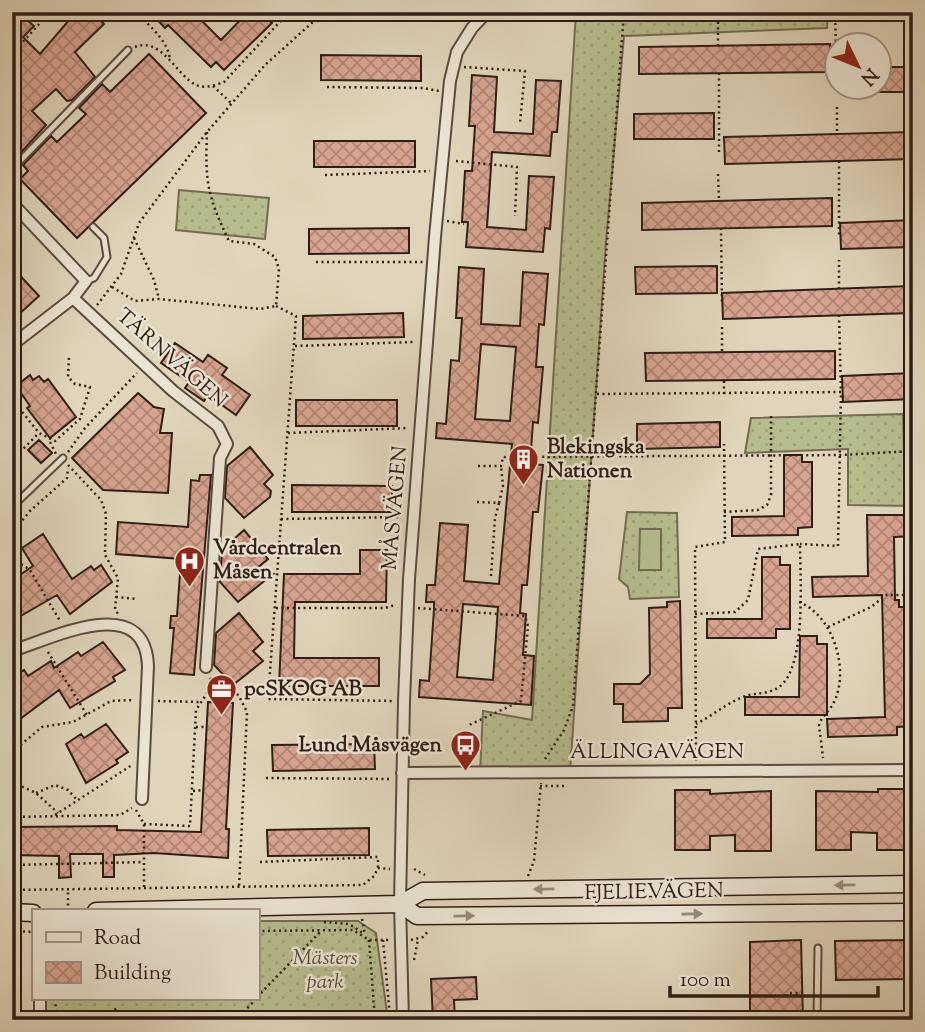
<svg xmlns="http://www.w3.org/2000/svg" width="925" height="1032" font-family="'Sorts Mill Goudy',serif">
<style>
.grass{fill:url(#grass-dots);stroke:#736c52;stroke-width:2}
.garden{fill:#b7bc8d;stroke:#736c52;stroke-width:2}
.building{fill:url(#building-cross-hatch);stroke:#2f1d16;stroke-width:2;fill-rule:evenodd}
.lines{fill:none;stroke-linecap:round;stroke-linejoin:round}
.lane-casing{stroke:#5b4b3f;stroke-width:9}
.street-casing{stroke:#5b4b3f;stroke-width:14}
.secondary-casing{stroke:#2f1d16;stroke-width:19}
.path{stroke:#2f1d16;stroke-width:2.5;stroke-dasharray:2 3.5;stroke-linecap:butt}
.lane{stroke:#ebe4d3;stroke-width:5}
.street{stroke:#ebe4d3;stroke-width:10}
.secondary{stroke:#ebe4d3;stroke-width:16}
.oneway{fill:#968a7e}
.labels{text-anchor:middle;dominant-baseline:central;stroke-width:5;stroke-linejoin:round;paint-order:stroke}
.street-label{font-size:21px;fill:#2f1d16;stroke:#ebe4d3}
.poi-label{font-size:21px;font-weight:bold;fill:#2f1d16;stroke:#ebe4d3;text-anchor:start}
.park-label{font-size:21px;font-style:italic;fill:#584d3a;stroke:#ebe4d3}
</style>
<defs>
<pattern id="grass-dots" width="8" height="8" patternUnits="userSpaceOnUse" patternTransform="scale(1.75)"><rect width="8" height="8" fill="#b7bc8d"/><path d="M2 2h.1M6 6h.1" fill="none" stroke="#9ea179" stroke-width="1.8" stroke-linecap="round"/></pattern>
<pattern id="building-cross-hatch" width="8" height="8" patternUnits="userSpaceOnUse" patternTransform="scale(1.75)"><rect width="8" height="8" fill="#d8a490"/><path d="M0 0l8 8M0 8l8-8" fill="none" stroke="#b08575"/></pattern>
</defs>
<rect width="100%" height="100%" fill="#e0d5bb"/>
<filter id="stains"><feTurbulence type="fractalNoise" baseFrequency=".00286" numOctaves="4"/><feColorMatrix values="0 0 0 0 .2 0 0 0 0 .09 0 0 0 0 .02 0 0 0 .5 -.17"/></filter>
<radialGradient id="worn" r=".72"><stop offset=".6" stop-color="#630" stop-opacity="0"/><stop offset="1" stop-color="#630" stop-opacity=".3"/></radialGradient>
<!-- grass -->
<path class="grass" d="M 576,12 L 828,12 L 827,28 L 624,36 L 606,242 L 570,772 L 480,773 L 483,711 L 532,720 Z
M 179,190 L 269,198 L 265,239 L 176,230 Z
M 903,414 L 904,454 L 913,454 L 913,506 L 848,505 L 848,449 L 745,453 L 751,418 Z
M 627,512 L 677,513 L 679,597 L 630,599 L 628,587 L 619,579 Z
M 257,921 L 358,921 L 376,933 L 388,1020 L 46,1020 L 45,999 L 257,999 Z"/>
<!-- garden -->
<path class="garden" d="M 640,529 L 661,529 L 661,570 L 639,570 Z"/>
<!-- building -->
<path class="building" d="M 12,12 L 35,12 L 27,20 L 34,26 L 23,37 L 40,54 L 76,12 L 106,12 L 99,19 L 104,24 L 75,52 L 95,77 L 72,100 L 67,101 L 56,89 L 32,111 L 46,125 L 16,158 L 12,154 Z
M 150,12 L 193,12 L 221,40 L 248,12 L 261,12 L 272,23 L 224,70 L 216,62 L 211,67 L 168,25 L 165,28 Z
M 830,44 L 831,72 L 639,74 L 639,47 Z
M 149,54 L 206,113 L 77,238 L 20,179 L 28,171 L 23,165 L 51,136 L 57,142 L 86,114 L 79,108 L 102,84 L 110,92 Z
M 321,55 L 421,56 L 421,81 L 321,80 Z
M 879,67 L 913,67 L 913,92 L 879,92 Z
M 472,75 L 497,77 L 494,132 L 533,134 L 536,80 L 561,81 L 557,132 L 552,132 L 550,156 L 492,152 L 487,227 L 526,230 L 529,176 L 554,177 L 550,229 L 545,228 L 543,252 L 466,247 L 468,222 L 462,222 L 465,171 L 472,171 L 475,126 L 469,126 Z
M 714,113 L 714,139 L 634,139 L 634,114 Z
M 913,132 L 913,159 L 725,164 L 724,137 Z
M 314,141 L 415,141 L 415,167 L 314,167 Z
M 832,198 L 832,226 L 642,230 L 642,203 Z
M 913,220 L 913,247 L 841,249 L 840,223 Z
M 409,228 L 409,253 L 309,254 L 309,229 Z
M 717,266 L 717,293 L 636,294 L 635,267 Z
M 12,267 L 39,296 L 18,315 L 12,309 Z
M 459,267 L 484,269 L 481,324 L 520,326 L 523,272 L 548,274 L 544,325 L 539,324 L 536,367 L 543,367 L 538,423 L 533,422 L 530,464 L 543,465 L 538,512 L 533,512 L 527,585 L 522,585 L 520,613 L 526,614 L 523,655 L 534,656 L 531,705 L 419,697 L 420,680 L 429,681 L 434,609 L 434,602 L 426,602 L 427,585 L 435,585 L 440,523 L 468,525 L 464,581 L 499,584 L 512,444 L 436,438 L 437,423 L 446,424 L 451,360 L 459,361 L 462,318 L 456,318 ZM 481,344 L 516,347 L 510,421 L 475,419 ZM 463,604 L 498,607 L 493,680 L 457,677 Z
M 911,286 L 912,313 L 723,319 L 722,293 Z
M 403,313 L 404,337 L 303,339 L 303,316 Z
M 175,343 L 203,362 L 208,355 L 227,368 L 222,375 L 250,395 L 236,415 L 208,395 L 204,401 L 185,388 L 189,382 L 161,363 Z
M 835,351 L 835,379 L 646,381 L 645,353 Z
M 913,373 L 913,399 L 843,402 L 842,376 Z
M 30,375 L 33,380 L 39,376 L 44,382 L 48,379 L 76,417 L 50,438 L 27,408 L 30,406 L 16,386 Z
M 138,393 L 154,407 L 164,409 L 160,433 L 172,433 L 168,493 L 103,490 L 72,458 Z
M 296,400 L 397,400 L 397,426 L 296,426 Z
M 720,422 L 720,447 L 637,449 L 637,424 Z
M 39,440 L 52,453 L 41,463 L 28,450 Z
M 250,447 L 273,475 L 264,484 L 271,491 L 270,497 L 244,518 L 225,498 L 227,466 Z
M 784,455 L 802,455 L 802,462 L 812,462 L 812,527 L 798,528 L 798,535 L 732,536 L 732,517 L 784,516 Z
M 200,475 L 211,475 L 194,675 L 170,673 L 174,628 L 170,628 L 171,616 L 177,616 L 181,559 L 116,554 L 118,522 L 188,527 L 191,480 L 199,481 Z
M 292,485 L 392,486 L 392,512 L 292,512 Z
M 867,515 L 913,515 L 913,536 L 894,537 L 895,600 L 899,600 L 899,607 L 909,607 L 912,726 L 897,727 L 897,735 L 828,737 L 827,719 L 885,717 L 882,595 L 813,597 L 812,577 L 868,576 Z
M 244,530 L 268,559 L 250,574 L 273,574 L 238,602 L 220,582 L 222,550 Z
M 43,534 L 72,579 L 91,566 L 94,570 L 101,565 L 112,582 L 70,614 L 57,595 L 12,621 L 12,589 L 21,583 L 17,577 L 33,566 L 22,548 Z
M 360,550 L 387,550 L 386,602 L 295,602 L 294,658 L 379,658 L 379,686 L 279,686 L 284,574 L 360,574 Z
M 762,557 L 780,557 L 780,565 L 790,565 L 790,629 L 776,629 L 776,638 L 707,638 L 707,619 L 762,619 Z
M 680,601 L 682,708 L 668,708 L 668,721 L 623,722 L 623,704 L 614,704 L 614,684 L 640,684 L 650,674 L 649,608 L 667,607 L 667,602 Z
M 239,613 L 263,642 L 253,651 L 263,661 L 233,685 L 214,665 L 216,633 Z
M 800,636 L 817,636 L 817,644 L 827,644 L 827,715 L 745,715 L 745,697 L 799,697 Z
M 103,642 L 125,670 L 113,677 L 115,681 L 70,708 L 59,690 L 12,725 L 12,678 L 24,670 L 28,676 L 51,661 L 54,668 L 78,652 L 81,656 Z
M 208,702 L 233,703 L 226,829 L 229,829 L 228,858 L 154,853 L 114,855 L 114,877 L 103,877 L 103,854 L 70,854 L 71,877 L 59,878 L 59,856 L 12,855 L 12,827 L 117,826 L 117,830 L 201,832 Z
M 106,724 L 128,752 L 116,760 L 118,763 L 86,783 L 66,744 L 81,734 L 84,738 Z
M 374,744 L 375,769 L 273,771 L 272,745 Z
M 878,789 L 913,789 L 913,850 L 877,850 L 877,833 L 851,832 L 851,850 L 816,850 L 816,791 L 878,792 Z
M 675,790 L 710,790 L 710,794 L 771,791 L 771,851 L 735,851 L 735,835 L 710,836 L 710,850 L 675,850 Z
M 369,828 L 369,855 L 268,856 L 267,830 Z
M 801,940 L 803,1020 L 750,1020 L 750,942 Z
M 913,940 L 913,979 L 836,980 L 835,941 Z
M 476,977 L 477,999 L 454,1000 L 455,1020 L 433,1020 L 431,979 Z"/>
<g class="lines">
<defs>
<path id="lane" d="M 12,169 L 128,50
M 86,281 L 94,278 L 107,257 L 104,238 L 93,227
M 12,507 L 63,458
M 817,1020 L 818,948"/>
<path id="street" d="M 12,203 L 86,281 L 73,298 L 12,345
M 73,298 L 173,391 L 218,426 L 227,444 L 220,458 L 206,667
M 12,651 C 53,638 145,591 148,666 L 142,799
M 402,773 L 913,770
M 40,999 L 40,1020
M 403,1020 L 400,904 L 404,701 L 409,579 L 435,237 L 450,81 L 457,52 L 472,28 L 487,12"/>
<path id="secondary" d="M 400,904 L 417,916 L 913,912
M 96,911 L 400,904 L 423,891 L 913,884
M 12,912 L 33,913"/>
</defs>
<!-- lane casing -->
<use href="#lane" class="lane-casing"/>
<!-- street casing -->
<use href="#street" class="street-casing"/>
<!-- secondary casing -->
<use href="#secondary" class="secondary-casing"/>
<!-- path -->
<path class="path" d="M 136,12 C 149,26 167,39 170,59
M 456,12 L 465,21
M 835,12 L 837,82
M 718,46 L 718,12
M 135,47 C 161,36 177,76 196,85 C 205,89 216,85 224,82 L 289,12
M 12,54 L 50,12
M 464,67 L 525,71 L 520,123
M 213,86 L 231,103
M 327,87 L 423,88 L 439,91
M 837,107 L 837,134
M 719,152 L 719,73
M 456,161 L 517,167 L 515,216
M 839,161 L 839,236
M 718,174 L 719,201
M 325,175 L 430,171
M 447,221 L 464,224
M 721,228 L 722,304
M 134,238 L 154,280 L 159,299
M 316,262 L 423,262
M 112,287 L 135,301 L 159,299 L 260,309 L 276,306 L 279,269 L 275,257 L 254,244 L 229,241 C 207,195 205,182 207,132
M 839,289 L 839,260
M 97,305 L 121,274 L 139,223 L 207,132 L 265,65 L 324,12
M 276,306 L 296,316 L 268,699 L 394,701
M 839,315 L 841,392
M 722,327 L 722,352
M 295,346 L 414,342
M 597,394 L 841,392 L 838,546 L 800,544
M 724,394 L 724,380
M 12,399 L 39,433 L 55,441 L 80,419 L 90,387 L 75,384 L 68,377 L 69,357
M 288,433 L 408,428
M 50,442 L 56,454
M 68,452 L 85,428 L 137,373
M 12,460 L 39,433
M 68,465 L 101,500 L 106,514 L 105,555 L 118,578 L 115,609 L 118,614
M 478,466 L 501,466 L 503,457 L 841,455 L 913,451
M 477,502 L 499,503 L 503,486 L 501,466
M 724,512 L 758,510 L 767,505 L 771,495 L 771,414
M 281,519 L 401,517
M 12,533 L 30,511 L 67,478 L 68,468
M 12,558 L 30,570 L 60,621
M 491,576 L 495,518 L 499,503
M 116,597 L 137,599
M 799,602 C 833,615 850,670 834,702 C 830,711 822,715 819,725 L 823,758
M 276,608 L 385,608 L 395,605
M 418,608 L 525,616 L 528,626 L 521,701 L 469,725
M 695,614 L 735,612 L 748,600 L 758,549 L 800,544 C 800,577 807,667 779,687 C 768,695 755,692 743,697 C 727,703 712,716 696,724
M 828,627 L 871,607 L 886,595 L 904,595 L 905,550 L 913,550
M 48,652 L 87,715
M 216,676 L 239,696 L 247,712 L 239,887
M 158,701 L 200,702
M 196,727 L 206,727
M 12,752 L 42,727 L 73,722 L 111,701 L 134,700
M 545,759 L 564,730 L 573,706 L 624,12
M 696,761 L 695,547 L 725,542 L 724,444
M 266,778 L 392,779
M 12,782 L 36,793 L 58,813
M 540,786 L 565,786
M 193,791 L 203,790
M 36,793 L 55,785 L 68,790 L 77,800
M 136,810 L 144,824 L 144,889
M 55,815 L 132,765
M 12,817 L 120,815 L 132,808
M 144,824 L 190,826 L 196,710 L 213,684 L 210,677
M 260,862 L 378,857 L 378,868
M 12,865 L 144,862
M 414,869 L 425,875
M 528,876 L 534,861 L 541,783
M 12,890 L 363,885 L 374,876 L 378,868 L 390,869
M 68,911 L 68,891
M 362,919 L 365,935
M 324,922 L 349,924 L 363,933
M 12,931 L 33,932
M 257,931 L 353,930 L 369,940 L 391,940
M 369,940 L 375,1020
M 383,940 L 390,1017
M 411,940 L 423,937 L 429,930
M 414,960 L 418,939
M 790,993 L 806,993
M 257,997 L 320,932
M 55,999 L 57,1020
M 110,1020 L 116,1008
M 236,1020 L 256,999"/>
<!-- lane -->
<use href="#lane" class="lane"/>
<!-- street -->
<use href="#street" class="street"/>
<!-- secondary -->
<use href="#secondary" class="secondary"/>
</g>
<!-- one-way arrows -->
<defs><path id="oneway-solid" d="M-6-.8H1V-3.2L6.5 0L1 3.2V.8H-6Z" transform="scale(1.75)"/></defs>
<g class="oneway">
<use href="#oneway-solid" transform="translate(845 885) rotate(179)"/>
<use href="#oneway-solid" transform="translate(544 889) rotate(179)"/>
<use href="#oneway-solid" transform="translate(692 914) rotate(-1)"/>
<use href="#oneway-solid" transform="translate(464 916) rotate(-1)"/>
</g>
<!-- icons -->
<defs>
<symbol id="building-pin" viewBox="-11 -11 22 30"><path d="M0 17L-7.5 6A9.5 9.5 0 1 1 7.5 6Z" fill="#8f2418" stroke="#ebe4d3"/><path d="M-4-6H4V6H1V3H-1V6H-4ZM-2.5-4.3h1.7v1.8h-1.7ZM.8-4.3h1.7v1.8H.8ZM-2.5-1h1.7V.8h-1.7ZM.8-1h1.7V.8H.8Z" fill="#fff"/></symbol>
<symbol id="hospital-pin" viewBox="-11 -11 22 30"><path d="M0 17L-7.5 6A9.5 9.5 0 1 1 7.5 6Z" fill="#8f2418" stroke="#ebe4d3"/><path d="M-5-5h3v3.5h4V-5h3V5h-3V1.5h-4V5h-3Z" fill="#fff"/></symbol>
<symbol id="office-pin" viewBox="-11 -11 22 30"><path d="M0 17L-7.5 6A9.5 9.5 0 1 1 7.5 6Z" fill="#8f2418" stroke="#ebe4d3"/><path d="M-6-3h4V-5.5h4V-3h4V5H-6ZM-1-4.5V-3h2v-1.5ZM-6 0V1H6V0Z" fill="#fff"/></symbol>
<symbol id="bus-pin" viewBox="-11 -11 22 30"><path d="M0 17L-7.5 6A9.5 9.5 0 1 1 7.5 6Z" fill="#8f2418" stroke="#ebe4d3"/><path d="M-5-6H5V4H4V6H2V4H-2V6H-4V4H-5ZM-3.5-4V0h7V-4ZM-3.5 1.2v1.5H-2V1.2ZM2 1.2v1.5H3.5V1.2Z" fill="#fff"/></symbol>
</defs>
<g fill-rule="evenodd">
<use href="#building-pin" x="506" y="442" width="35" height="47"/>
<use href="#hospital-pin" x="172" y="544" width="35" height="47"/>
<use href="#office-pin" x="204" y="672" width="35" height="47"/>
<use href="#bus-pin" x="448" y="728" width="35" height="47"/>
</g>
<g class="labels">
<!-- street labels -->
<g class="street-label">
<text transform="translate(171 359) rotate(41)">TÄRNVÄGEN</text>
<text transform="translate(396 508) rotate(-85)">MÅSVÄGEN</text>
<text x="657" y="753">ÄLLINGAVÄGEN</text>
<text transform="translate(654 893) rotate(-1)">FJELIEVÄGEN</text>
</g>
<!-- poi labels -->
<g class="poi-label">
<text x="547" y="448">Blekingska<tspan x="547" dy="24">Nationen</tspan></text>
<text x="213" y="549">Vårdcentralen<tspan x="213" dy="24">Måsen</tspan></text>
<text x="244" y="690">pcSKOG AB</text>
<text x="442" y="746" text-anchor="end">Lund Måsvägen</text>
</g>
<!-- park labels -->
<g class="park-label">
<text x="325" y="959">Mästers<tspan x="325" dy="24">park</tspan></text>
</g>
</g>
<!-- margin -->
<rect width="925" height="1032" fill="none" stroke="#e0d5bb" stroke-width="42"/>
<rect x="14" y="14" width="897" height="1004" fill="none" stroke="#2f1d16" stroke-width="3.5"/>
<rect x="21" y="21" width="883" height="990" fill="none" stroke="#2f1d16" stroke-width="2"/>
<!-- legend -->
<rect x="32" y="909" width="228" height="91" fill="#ebe4d3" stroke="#a09487" stroke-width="2"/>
<rect x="46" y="932" width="35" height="10" fill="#ebe4d3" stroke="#a09487" stroke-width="2"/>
<text x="94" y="944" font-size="21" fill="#2f1d16">Road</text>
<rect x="46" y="962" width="35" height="21" fill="url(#building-cross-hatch)" stroke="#a09487" stroke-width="2"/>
<text x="94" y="979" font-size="21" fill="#2f1d16">Building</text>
<!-- north arrow -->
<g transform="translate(858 66) rotate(133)"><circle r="33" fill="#ebe4d3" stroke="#a09487" stroke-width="2"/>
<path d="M0-5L12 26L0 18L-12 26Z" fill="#8f2418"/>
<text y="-10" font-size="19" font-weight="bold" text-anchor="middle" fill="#2f1d16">N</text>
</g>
<!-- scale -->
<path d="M670 986v10h208v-10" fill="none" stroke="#2f1d16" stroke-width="3.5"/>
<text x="680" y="986" font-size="21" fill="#2f1d16" stroke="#ebe4d3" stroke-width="5" paint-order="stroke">100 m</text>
<rect width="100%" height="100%" filter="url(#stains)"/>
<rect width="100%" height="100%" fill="url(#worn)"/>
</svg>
